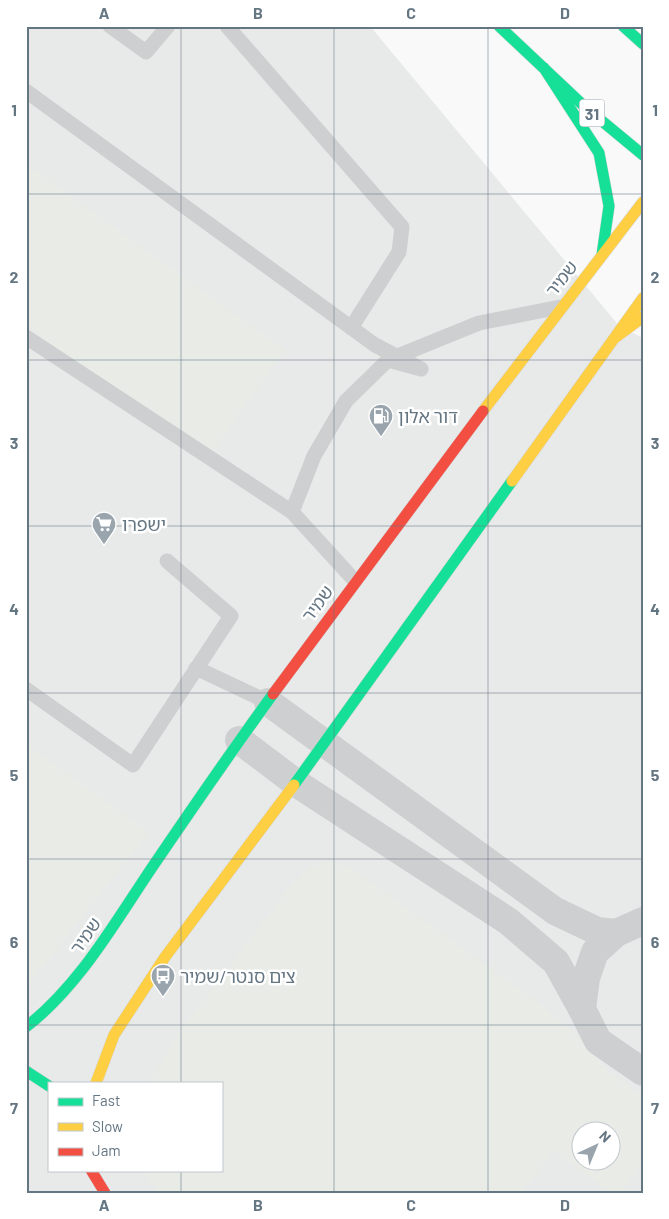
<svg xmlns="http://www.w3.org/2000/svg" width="669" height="1219" font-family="Barlow,'Noto Sans Hebrew',sans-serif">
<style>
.built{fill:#e8e9e9;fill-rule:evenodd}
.green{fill:#e8ebe6;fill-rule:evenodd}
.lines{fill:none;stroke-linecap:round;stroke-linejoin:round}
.fast-casing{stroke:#d5d6d7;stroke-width:12}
.slow-casing{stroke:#d5d6d7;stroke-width:12}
.jam-casing{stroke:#d5d6d7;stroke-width:12}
.lane{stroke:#cecfd0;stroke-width:15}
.street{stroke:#cecfd0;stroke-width:28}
.fast{stroke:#16e098;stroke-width:11}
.slow{stroke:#ffcf43;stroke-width:11}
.jam{stroke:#f24e42;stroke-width:11}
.grid{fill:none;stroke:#657683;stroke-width:1;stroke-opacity:0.55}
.labels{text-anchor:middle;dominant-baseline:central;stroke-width:5;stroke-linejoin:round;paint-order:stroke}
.shield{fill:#fff;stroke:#939fa8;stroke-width:1}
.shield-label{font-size:16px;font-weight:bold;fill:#657683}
.street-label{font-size:18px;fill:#657683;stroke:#fff}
.poi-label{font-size:18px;fill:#657683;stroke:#fff;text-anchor:start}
.neatline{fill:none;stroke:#657683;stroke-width:2}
.grid-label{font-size:16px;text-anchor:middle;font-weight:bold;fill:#657683}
</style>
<rect width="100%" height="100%" fill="#f9f9f9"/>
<!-- built -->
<path class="built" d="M 26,26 L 370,26 L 620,327 L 643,338 L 643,1193 L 26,1193 ZM 49,1083 L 221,1083 L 221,1170 L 49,1170 ZM 582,1132 L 612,1132 L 612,1162 L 582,1162 Z"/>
<!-- green -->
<path class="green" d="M 26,164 L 285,350 L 208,457 L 26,326 Z
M 26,744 L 149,832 L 26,988 Z
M 328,861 L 351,868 L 531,997 L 573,1032 L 606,1069 L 643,1097 L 643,1161 L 620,1193 L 612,1193 L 553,1151 L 522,1193 L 157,1193 L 144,1170 L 221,1170 L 221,1083 L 149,1083 L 178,1034 L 291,885 L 311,867 ZM 582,1132 L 612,1132 L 612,1162 L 582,1162 Z"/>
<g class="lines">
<defs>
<path id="fast" d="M 499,26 L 585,107 L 643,155
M 623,26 L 643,44
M 544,68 L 599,153 L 609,206 L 602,255
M 294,785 L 512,481
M 26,1027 C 79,986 114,924 151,869 C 191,810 231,752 273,694
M 26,1071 L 49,1086"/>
<path id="slow" d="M 616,337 L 643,317
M 483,411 L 643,202
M 512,481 L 643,298
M 96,1083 L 114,1035 L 165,957 L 294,785"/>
<path id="jam" d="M 273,694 L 483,411
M 91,1170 L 105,1193"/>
</defs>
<!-- fast casing -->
<use href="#fast" class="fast-casing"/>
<!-- slow casing -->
<use href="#slow" class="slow-casing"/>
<!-- jam casing -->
<use href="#jam" class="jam-casing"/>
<!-- lane -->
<path class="lane" d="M 110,26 L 146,52 L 168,26
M 227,26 L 402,227 L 399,252 L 351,328
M 26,91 L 375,345 L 421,369 L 388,360
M 26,337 L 292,512
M 355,581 L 292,512 L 314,456 L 346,401 L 388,360 L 479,323 L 560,307
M 196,668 L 268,702
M 26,689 L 133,765 L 231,616 L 167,561"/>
<!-- street -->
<path class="street" d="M 268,702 L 555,911 L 597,931 L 616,933
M 239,740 L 296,783 L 508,921 L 556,962 L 582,1009
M 643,921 L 616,933 L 595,952 L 586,978 L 582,1009 L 598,1041 L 643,1072"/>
<!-- fast -->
<use href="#fast" class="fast"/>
<!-- slow -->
<use href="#slow" class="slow"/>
<!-- jam -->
<use href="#jam" class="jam"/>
</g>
<!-- grid -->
<path class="grid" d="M 181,26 L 181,1083M 334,26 L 334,1193M 488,26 L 488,1193M 26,194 L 643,194M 26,360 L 643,360M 26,526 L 643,526M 26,693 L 643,693M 26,859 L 643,859M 26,1025 L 643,1025M 181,1170 L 181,1193"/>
<!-- icons -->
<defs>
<symbol id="fuel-pin" viewBox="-11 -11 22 30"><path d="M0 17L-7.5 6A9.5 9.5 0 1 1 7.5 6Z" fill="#99a4ac" stroke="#fff"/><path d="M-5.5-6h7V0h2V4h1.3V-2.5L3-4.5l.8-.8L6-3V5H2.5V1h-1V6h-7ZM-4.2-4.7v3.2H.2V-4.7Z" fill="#fff"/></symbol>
<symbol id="supermarket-pin" viewBox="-11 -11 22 30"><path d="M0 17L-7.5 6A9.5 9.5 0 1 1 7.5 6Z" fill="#99a4ac" stroke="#fff"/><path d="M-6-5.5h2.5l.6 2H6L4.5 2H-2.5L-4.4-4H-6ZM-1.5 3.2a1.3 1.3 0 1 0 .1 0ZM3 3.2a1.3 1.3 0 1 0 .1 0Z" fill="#fff"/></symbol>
<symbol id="bus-pin" viewBox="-11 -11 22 30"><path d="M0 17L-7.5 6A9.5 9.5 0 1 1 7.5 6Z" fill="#99a4ac" stroke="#fff"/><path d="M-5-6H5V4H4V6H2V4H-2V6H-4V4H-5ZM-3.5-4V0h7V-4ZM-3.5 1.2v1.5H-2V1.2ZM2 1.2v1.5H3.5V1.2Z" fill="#fff"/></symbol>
</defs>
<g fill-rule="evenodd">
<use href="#fuel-pin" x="367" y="402" width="28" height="38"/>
<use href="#supermarket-pin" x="90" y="510" width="28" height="38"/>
<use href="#bus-pin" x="149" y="962" width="28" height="38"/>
</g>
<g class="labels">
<!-- shield labels -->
<rect class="shield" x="579.5" y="99.5" width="25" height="27" rx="4"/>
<g class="shield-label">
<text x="592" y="113">31</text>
</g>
<!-- street labels -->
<g class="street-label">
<text transform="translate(561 278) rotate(-52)">שמיר</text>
<text transform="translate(317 603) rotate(-54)">שמיר</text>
<text transform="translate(85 935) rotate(-55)">שמיר</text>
</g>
<!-- poi labels -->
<g class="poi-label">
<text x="398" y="416">דור אלון</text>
<text x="122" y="524">ישפרו</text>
<text x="180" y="976">צים סנטר/שמיר</text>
</g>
</g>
<!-- border -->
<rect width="669" height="1219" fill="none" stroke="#ffffff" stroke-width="55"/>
<!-- legend -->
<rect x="48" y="1082" width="175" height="90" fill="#ffffff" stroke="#c1c8cd"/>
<rect x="58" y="1098" width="25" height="8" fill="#16e098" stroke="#c1c8cd"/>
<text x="92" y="1106" font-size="15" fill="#657683">Fast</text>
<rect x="58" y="1123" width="25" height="8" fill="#ffcf43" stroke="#c1c8cd"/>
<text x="92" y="1132" font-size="15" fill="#657683">Slow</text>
<rect x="58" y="1148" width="25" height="8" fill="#f24e42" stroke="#c1c8cd"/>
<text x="92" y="1156" font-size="15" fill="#657683">Jam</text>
<!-- north arrow -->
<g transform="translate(596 1146) rotate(44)"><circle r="24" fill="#ffffff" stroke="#c1c8cd"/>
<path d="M0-4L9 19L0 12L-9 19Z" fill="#99a4ac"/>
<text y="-8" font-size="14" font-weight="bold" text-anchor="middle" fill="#657683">N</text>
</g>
<rect x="28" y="28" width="614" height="1164" class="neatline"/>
<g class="grid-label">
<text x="104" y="19">A</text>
<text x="258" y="19">B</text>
<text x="411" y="19">C</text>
<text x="565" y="19">D</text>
<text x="14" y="116">1</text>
<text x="655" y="116">1</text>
<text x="14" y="283">2</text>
<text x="655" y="283">2</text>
<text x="14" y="449">3</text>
<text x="655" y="449">3</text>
<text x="14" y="615">4</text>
<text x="655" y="615">4</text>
<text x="14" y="781">5</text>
<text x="655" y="781">5</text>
<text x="14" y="948">6</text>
<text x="655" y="948">6</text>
<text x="14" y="1114">7</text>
<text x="655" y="1114">7</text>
<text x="104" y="1211">A</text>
<text x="258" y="1211">B</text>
<text x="411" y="1211">C</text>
<text x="565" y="1211">D</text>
</g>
</svg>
